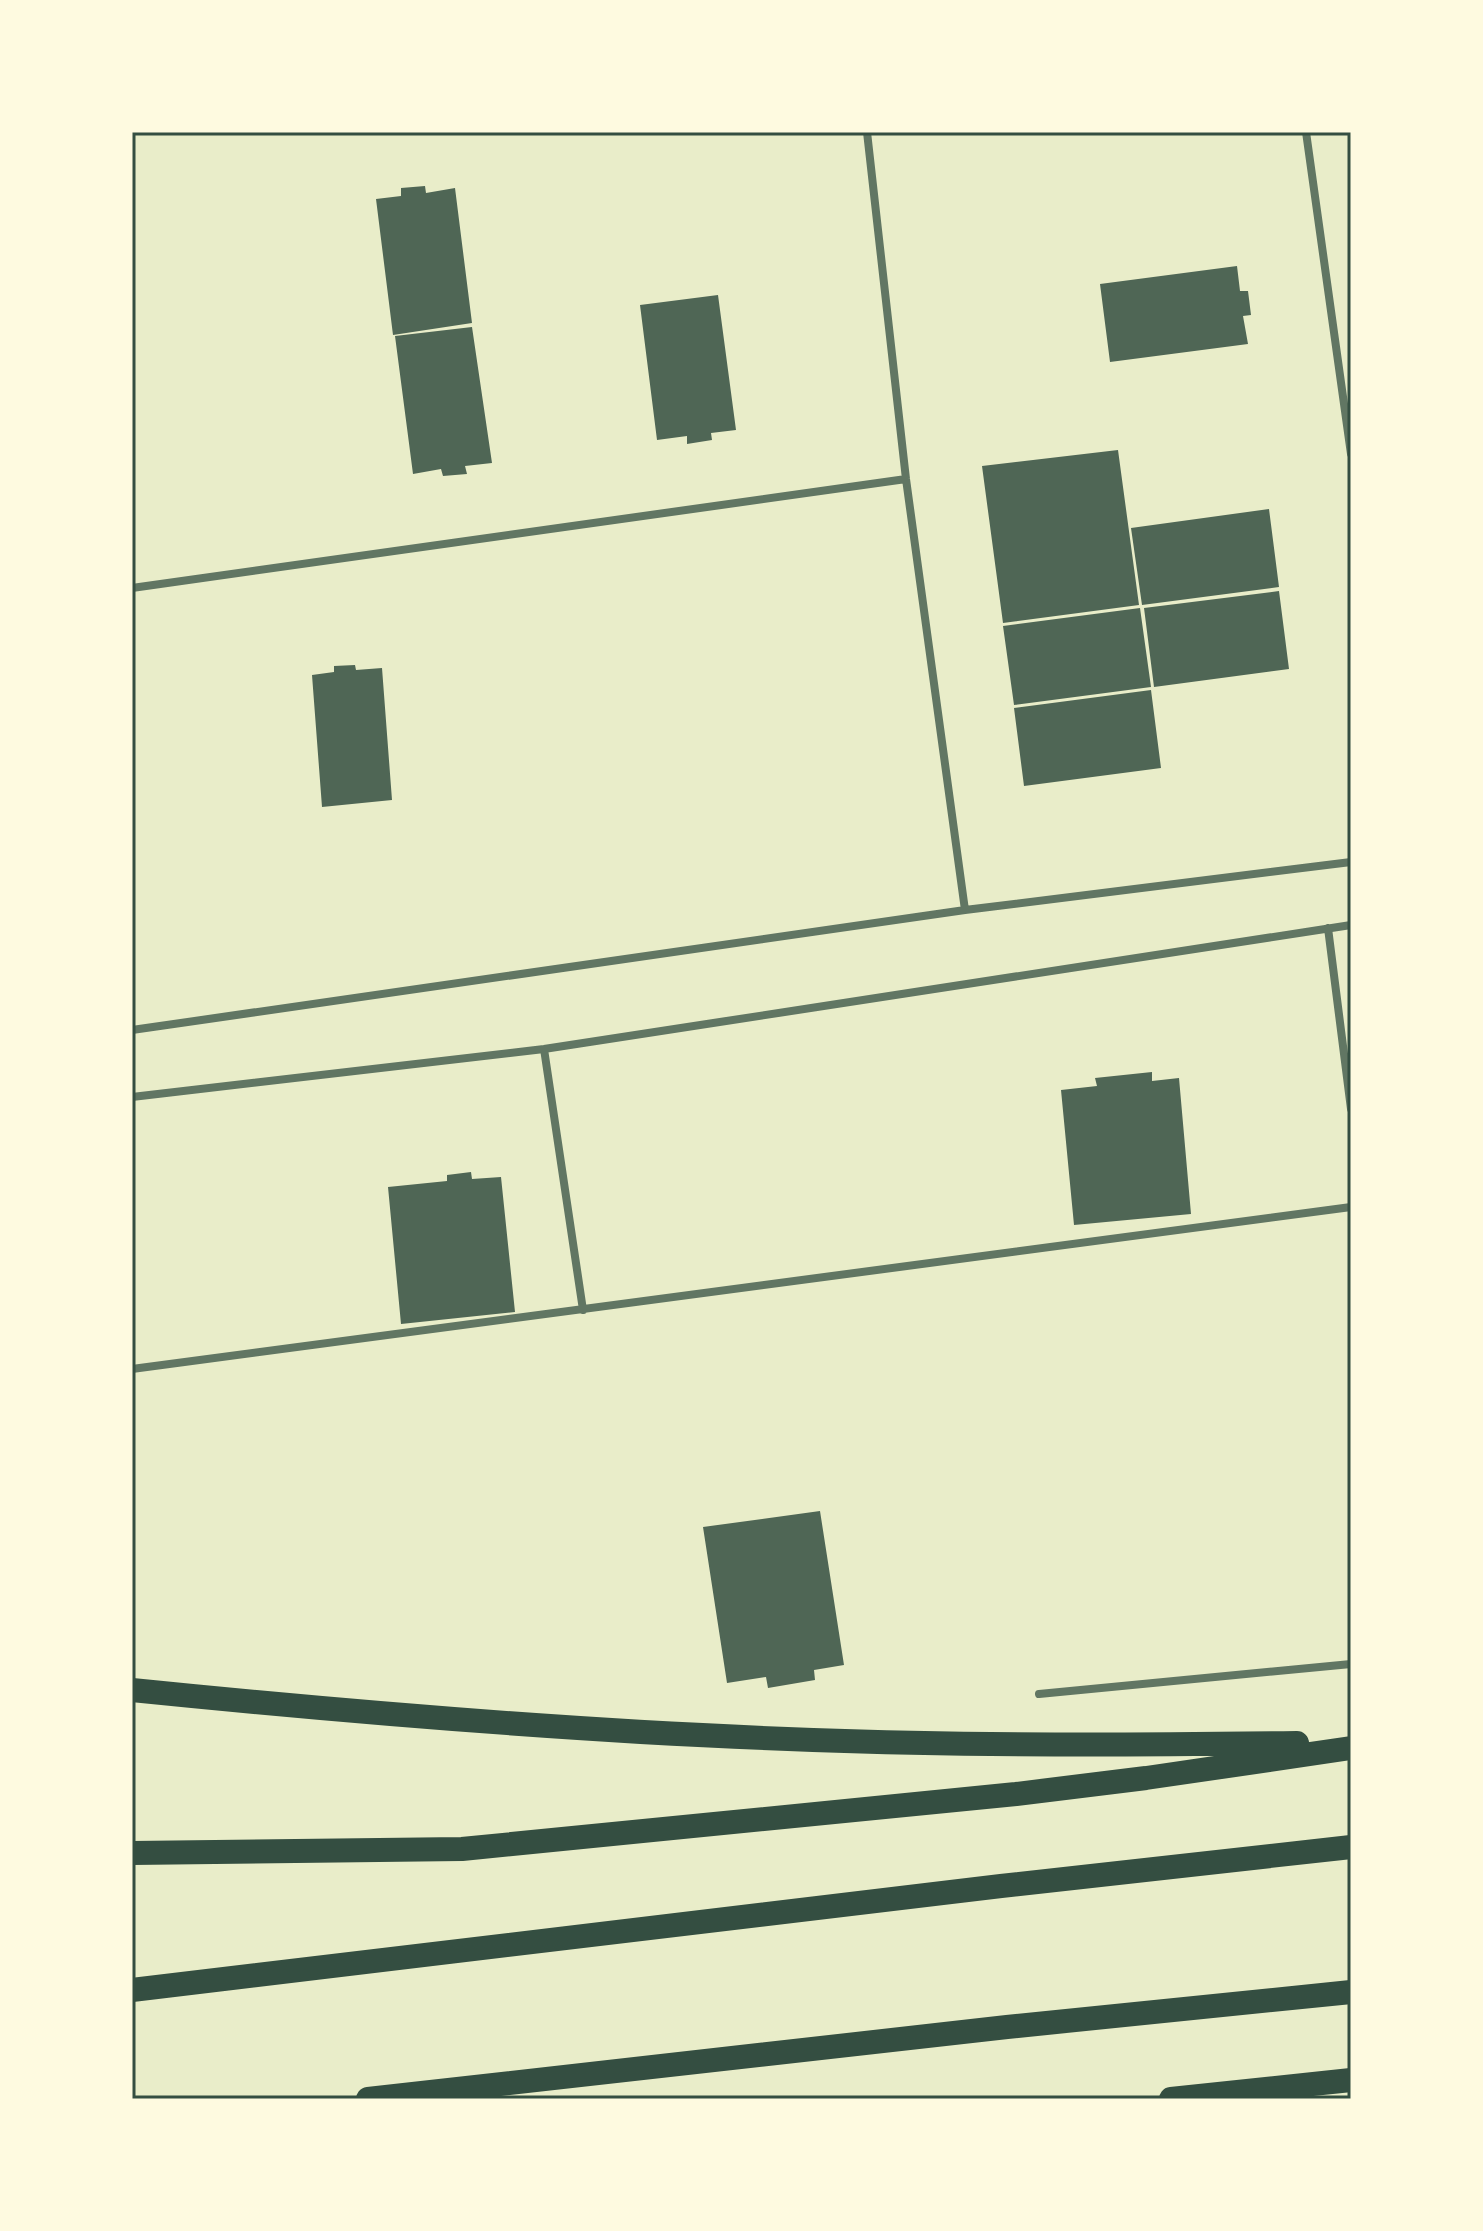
<svg xmlns="http://www.w3.org/2000/svg" width="1483" height="2231" font-family="'Exo 2',sans-serif">
<style>
.building{fill:#4f6655}
.lines{fill:none;stroke-linecap:round;stroke-linejoin:round}
.minor{stroke:#617663;stroke-width:8}
.motorway{stroke:#344e41;stroke-width:24}
.neatline{fill:none;stroke:#344e41;stroke-width:3}
</style>
<rect width="100%" height="100%" fill="#e9edc9"/>
<!-- building -->
<path class="building" d="M 425,186 L 426,193 L 455,188 L 472,323 L 393,335 L 376,199 L 401,196 L 401,188 Z
M 1237,266 L 1240,291 L 1248,291 L 1251,315 L 1243,316 L 1248,344 L 1110,362 L 1100,284 Z
M 718,295 L 736,430 L 711,433 L 712,440 L 687,444 L 687,436 L 657,440 L 640,305 Z
M 472,327 L 492,463 L 465,466 L 467,474 L 443,476 L 441,469 L 413,474 L 395,336 Z
M 1118,450 L 1139,605 L 1003,623 L 982,466 Z
M 1269,509 L 1279,587 L 1142,605 L 1131,528 Z
M 1279,591 L 1289,669 L 1154,687 L 1144,608 Z
M 1140,608 L 1151,687 L 1014,705 L 1003,626 Z
M 355,665 L 356,670 L 382,668 L 392,800 L 322,807 L 312,675 L 334,672 L 334,666 Z
M 1151,690 L 1161,768 L 1024,786 L 1014,708 Z
M 1152,1072 L 1152,1081 L 1179,1078 L 1191,1214 L 1074,1225 L 1061,1090 L 1097,1086 L 1095,1078 Z
M 471,1172 L 472,1179 L 501,1177 L 515,1312 L 401,1324 L 388,1187 L 447,1181 L 447,1175 Z
M 820,1511 L 844,1665 L 814,1670 L 815,1680 L 768,1688 L 766,1677 L 727,1683 L 703,1527 Z"/>
<g class="lines">
<!-- minor -->
<path class="minor" d="M 867,132 L 906,479 L 965,910
M 1306,132 L 1351,454
M 132,588 L 906,479
M 1328,928 L 1351,1109
M 132,1030 L 965,910 L 1351,862
M 544,1049 L 583,1310
M 132,1097 L 544,1049 L 1351,925
M 132,1369 L 1351,1207
M 1039,1694 L 1351,1664"/>
<!-- motorway -->
<path class="motorway" d="M 132,1690 C 358,1713 586,1732 813,1740 C 974,1746 1135,1745 1297,1743
M 132,1853 L 462,1849 L 1016,1794 L 1146,1778 L 1351,1748
M 132,1990 L 1001,1886 L 1351,1847
M 368,2099 L 1007,2027 L 1351,1992
M 1171,2099 L 1351,2080"/>
</g>
<!-- border -->
<rect width="1483" height="2231" fill="none" stroke="#fefae0" stroke-width="268"/>
<rect x="134" y="134" width="1215" height="1963" class="neatline"/>
</svg>
